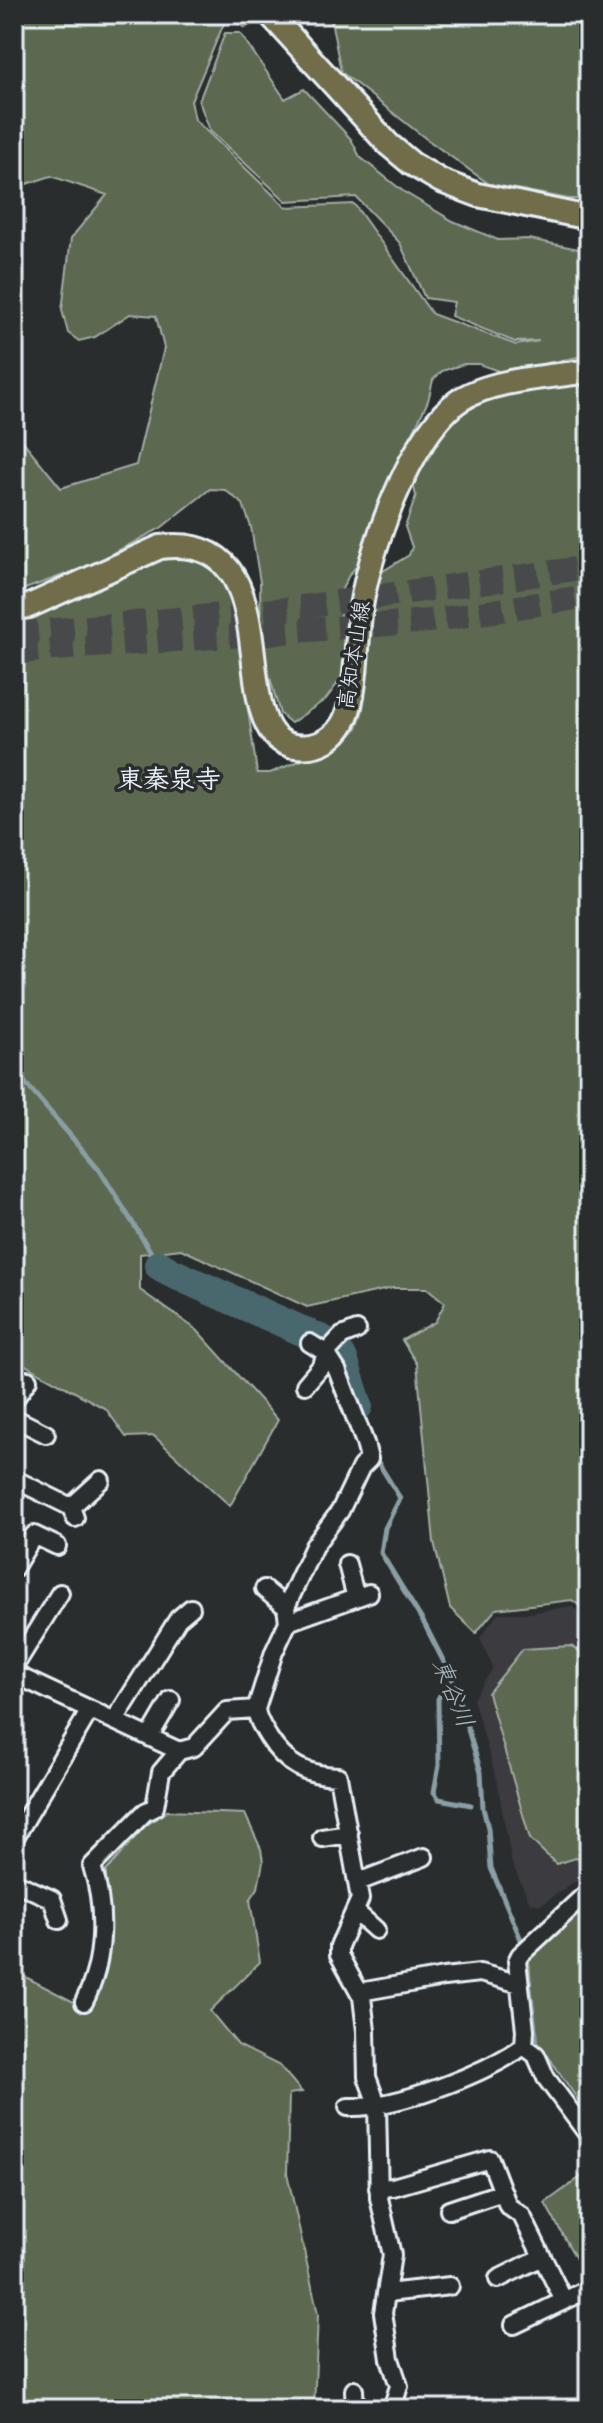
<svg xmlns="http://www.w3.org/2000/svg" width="603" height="2423" font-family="Pangolin,'Klee One',sans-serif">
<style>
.built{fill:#3b3a3f}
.green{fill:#5c6850;stroke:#a2aca4;stroke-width:2}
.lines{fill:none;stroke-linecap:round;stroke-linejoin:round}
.stream{stroke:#899ea5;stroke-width:5}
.river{stroke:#4a676d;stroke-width:30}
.highway-tunnel{stroke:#464a4c;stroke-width:24;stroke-dasharray:24 12;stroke-linecap:butt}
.minor-casing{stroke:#e8f1f8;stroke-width:22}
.major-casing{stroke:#e8f1f8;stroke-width:28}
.minor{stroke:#2a2d2e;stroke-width:16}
.major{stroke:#716d4b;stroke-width:22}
.labels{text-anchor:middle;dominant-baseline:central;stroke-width:7;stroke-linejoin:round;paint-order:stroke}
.street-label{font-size:22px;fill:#e8f1f8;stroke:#2a2d2e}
.water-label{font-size:24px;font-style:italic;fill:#a9bac0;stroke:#2a2d2e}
.quarter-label{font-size:26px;font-weight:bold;fill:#e8f1f8;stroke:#2a2d2e}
</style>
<rect width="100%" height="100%" fill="#2a2d2e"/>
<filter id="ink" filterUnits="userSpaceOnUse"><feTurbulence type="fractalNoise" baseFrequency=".0125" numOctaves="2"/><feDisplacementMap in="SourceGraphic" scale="16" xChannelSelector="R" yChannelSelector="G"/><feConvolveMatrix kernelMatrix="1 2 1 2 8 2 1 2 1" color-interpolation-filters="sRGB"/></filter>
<g filter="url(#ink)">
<!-- built -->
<path class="built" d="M 571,1606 L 589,1620 L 589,1876 L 571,1884 L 541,1905 L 530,1903 L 512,1864 L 496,1777 L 473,1699 L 493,1668 L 480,1638 L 498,1613 L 530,1613 Z"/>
<!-- green -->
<path class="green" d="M 14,14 L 243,14 L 251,24 L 245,28 L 227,16 L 191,101 L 195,120 L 286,207 L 354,204 L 432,314 L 516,345 L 539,341 L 515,342 L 451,316 L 454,302 L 425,298 L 400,243 L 356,197 L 286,201 L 210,131 L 199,101 L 225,33 L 240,33 L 285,99 L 304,89 L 351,139 L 360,157 L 404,192 L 453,221 L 498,240 L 529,239 L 589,251 L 589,294 L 582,294 L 582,334 L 589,333 L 589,355 L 501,372 L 479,364 L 464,364 L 442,371 L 433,380 L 428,401 L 384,493 L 360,562 L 349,575 L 341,591 L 340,620 L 345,653 L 343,676 L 326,699 L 291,723 L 280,714 L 261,645 L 260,582 L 251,527 L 243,504 L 225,490 L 210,489 L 161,528 L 91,565 L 14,593 L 14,485 L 22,487 L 14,474 L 14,430 L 61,488 L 136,465 L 164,348 L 156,316 L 130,314 L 95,337 L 79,341 L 68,333 L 62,310 L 71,238 L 107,195 L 51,176 L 14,188 Z
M 323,14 L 589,14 L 589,199 L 569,199 L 489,184 L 425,138 L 341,72 L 331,20 Z
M 589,381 L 589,1613 L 572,1600 L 496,1609 L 476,1633 L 450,1608 L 434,1542 L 417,1364 L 402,1340 L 435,1322 L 445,1303 L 427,1288 L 393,1288 L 307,1307 L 181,1249 L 140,1254 L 140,1290 L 197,1330 L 278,1420 L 230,1506 L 154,1436 L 126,1437 L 106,1409 L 14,1359 L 14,625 L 155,560 L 173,554 L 207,562 L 223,581 L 234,611 L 257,773 L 270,773 L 341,744 L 356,730 L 363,710 L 371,605 L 380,573 L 409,555 L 412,547 L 405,527 L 416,496 L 413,483 C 427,459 440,429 462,412 C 488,392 556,387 589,381 Z
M 571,1646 L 589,1657 L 589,1854 L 556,1864 L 530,1839 L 488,1693 L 523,1649 Z
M 167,1811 L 245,1814 L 261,1849 L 263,1862 L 258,1888 L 250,1900 L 260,1962 L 210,2011 L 238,2045 L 280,2066 L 302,2092 L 289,2094 L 287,2173 L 318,2314 L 314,2409 L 14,2409 L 14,1971 L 89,2010 L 106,1953 L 106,1871 L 144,1827 Z
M 589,1905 L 589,2116 L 535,2037 L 529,1960 Z
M 589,2171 L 589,2282 L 545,2203 Z"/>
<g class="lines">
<!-- stream -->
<path class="stream" d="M 14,1070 L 99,1169 L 159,1265
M 376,1459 L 400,1498 L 385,1528 L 381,1553 L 425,1625 L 452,1678 L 481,1772 L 483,1808 L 488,1828 L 491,1868 L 522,1942
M 444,1688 L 438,1699 L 439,1765 L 434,1792 L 439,1799 L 471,1805
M 529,1980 L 537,2043 L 540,2050"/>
<!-- river -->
<path class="river" d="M 159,1265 L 172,1273 L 329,1343 L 343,1359 L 358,1406"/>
<!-- highway-tunnel -->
<path class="highway-tunnel" d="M 14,634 L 287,609 L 589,567
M 14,652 L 429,621 L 589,596"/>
<defs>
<path id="minor" d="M 305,1385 L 322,1365 L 326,1353 L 342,1336 L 357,1330
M 14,1400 L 28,1380
M 14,1418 L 46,1434
M 14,1479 L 71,1507 L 75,1518
M 71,1507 L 101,1480
M 347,1564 L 356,1598
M 14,1568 L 34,1535 L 57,1546
M 264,1589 L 286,1607
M 288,1622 L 286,1607 L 314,1546 L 340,1511 L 361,1467 L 369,1459 L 365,1443 L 337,1370 L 326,1353 L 310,1343
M 14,1667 L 60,1593
M 14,1674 L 179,1751 L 194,1747 L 227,1711 L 256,1709 C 257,1720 263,1728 269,1738 C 286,1765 306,1775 338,1776 L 360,1899 L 339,1946 L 339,1955 L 362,1997 L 366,2031 L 367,2077 L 377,2104 L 379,2198 L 392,2255 L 383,2313 L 390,2359 L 399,2386 L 392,2409
M 256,1709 L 274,1652 L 288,1622 L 369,1593
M 115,1720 L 178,1619 L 191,1608
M 150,1736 L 171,1700
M 322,1838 L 349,1834
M 14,1839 L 90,1710
M 14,1882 L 52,1899 L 59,1920
M 358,1882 L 424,1857
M 356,1912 L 376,1930
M 360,1992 L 444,1977 L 480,1973 L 520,1984
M 84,2002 C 105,1961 106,1910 92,1866 L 145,1812 L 155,1807 L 161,1772 L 179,1751
M 524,2046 L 536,2055 L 546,2078 L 589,2136
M 348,2107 C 395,2109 484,2074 524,2046 L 525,2030 L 517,1961 L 520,1955 L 589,1891
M 378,2188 L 393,2187 L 490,2159 L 508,2206 L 522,2216 L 564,2301
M 449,2210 L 503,2192
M 498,2279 L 542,2257
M 387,2293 L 450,2286
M 514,2325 L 580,2293
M 354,2390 L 355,2409"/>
<path id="major" d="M 270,14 L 388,144 L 412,164 L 441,181 L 478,195 L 589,218
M 14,608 L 29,606 L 160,547 C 306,529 209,760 310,746 C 326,744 340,732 346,717 C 357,690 356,645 360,615 C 366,558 411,432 460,400 C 492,379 551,377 589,371"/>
</defs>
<!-- minor casing -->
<use href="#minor" class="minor-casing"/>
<!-- major casing -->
<use href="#major" class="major-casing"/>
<!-- minor -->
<use href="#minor" class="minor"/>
<!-- major -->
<use href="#major" class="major"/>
</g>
</g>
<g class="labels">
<!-- street labels -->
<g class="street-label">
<text transform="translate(354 655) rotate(-81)">高知本山線</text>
</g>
<!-- water labels -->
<g class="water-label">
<text transform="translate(453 1693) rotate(68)">東谷川</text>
</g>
<!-- quarter labels -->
<g class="quarter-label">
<text x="169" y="780">東秦泉寺</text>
</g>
</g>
<!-- margin -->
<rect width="603" height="2423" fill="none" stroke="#2a2d2e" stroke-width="48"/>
<rect x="24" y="24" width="555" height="2375" fill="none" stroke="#e8f1f8" stroke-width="3" filter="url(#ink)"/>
</svg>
